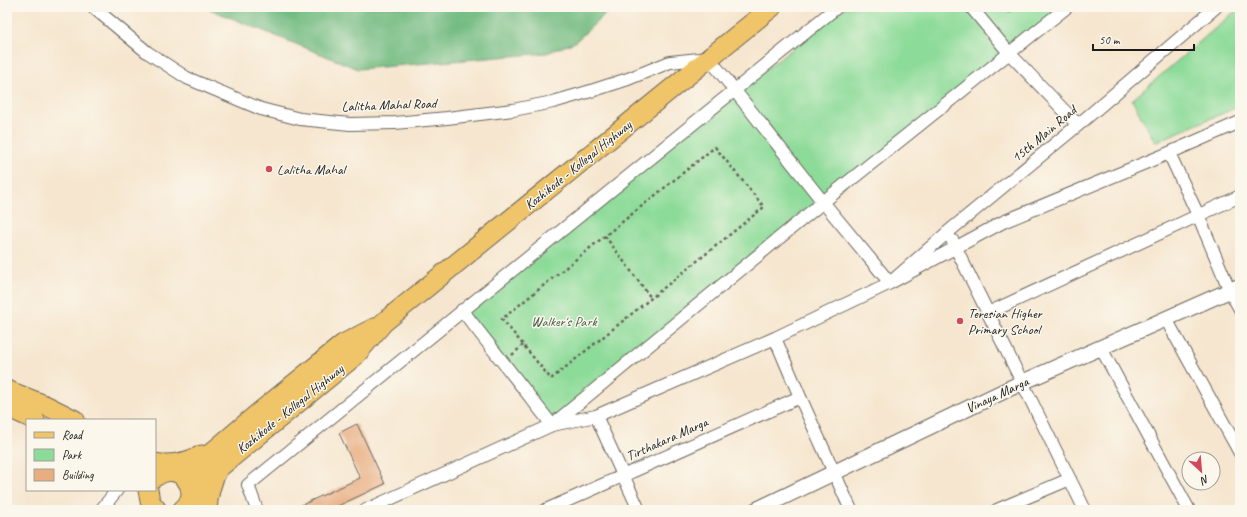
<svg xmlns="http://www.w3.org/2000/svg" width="1247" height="517" font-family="Caveat,sans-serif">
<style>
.green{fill:#8ddb99;stroke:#547c5a}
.forest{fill:#72bb81;stroke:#476c4e}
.building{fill:#e8ae82}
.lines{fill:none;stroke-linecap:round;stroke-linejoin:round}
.minor-casing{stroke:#68635b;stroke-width:14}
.tertiary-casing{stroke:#68635b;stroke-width:17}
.primary-casing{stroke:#68635b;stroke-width:21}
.path{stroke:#68635b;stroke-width:2.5;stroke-dasharray:3 3;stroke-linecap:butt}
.minor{stroke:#fff;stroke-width:12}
.tertiary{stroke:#fff;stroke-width:15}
.primary{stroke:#f0c469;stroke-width:19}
.poi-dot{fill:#d1495b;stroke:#fbf7ec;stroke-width:1.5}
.labels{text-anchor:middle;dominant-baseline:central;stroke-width:3;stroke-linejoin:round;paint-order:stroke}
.street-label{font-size:14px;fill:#1c1c1c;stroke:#fbf7ec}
.poi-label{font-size:14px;fill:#1c1c1c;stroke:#fbf7ec;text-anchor:start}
.park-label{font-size:14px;fill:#445f48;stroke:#fbf7ec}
</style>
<rect width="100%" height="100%" fill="#fbf7ec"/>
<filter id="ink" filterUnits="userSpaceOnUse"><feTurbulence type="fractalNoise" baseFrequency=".025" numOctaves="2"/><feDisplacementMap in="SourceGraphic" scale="8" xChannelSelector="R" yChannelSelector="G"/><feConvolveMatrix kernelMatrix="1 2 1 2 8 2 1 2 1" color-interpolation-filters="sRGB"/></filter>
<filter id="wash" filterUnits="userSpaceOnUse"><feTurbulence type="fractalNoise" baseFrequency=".012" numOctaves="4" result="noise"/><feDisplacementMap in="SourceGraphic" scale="16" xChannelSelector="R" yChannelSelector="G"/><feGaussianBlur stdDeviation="0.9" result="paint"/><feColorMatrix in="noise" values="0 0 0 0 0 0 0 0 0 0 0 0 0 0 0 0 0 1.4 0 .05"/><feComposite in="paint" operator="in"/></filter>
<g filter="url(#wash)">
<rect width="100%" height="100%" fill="#f6e6cf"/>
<!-- green -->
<path class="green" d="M 846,7 L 1063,7 L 552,425 L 462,310 L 737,92 Z
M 1240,7 L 1240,106 L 1155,142 L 1132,100 Z"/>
<!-- forest -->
<path class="forest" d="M 204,7 L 613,7 L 575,42 L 547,53 L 358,69 Z"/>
<g id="blocks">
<!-- building -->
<path class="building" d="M 357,424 L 385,484 L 329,510 L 291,510 L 360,478 L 339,433 Z"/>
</g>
</g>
<g filter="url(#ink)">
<use href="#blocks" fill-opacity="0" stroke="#68635b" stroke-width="1"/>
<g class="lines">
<defs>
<path id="minor" d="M 93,7 L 147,52 L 187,78 L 261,109 L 300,119 L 350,124 L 395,123 L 447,118 L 513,110 L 553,102 L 591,91 L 628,79 L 670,62 L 709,58 L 823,202 L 890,283 L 948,232 L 1078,125 L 1216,7
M 971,7 L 1010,54 L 1078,125
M 1169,153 L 1198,215 L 1230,291 L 1240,309
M 952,240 L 1085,510
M 462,310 L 552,425 L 823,202 L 1067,7
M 988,313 L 1240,196
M 1166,319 L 1240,453
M 775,338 L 800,397 L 851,510
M 1101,348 L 1189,510
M 596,416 L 639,510
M 101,510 L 117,490
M 257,510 L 248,485 L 837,7
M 366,510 L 552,425 L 596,416 L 775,338 L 890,283 L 1003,222 L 1169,153 L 1240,122
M 546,510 L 800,397
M 997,510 L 1070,479"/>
<path id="tertiary" d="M 756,510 L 1023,382 L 1240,286"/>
<path id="primary" d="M 7,390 L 45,405 L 75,420
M 7,407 L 35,420
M 155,463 C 172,466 186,463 202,455
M 184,476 L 257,414 L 343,344 L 374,328
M 155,477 C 179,458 205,492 182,510
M 148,490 L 150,501 L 157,510
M 191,491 L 355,356 L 384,322 L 772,7
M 207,510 C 208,495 211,482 218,469"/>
</defs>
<!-- minor casing -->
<use href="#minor" class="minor-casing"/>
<!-- tertiary casing -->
<use href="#tertiary" class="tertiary-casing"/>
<!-- primary casing -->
<use href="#primary" class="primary-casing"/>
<!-- path -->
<path class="path" d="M 1005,7 L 1009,12 L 1016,7
M 715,147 L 764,207 L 551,379 L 502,319 Z
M 605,236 L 651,298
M 512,355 L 523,345"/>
<!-- minor -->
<use href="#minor" class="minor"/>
<!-- tertiary -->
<use href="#tertiary" class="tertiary"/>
<!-- primary -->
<use href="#primary" class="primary"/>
</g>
</g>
<!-- markers -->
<g class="poi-dot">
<circle cx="269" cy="169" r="4"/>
<circle cx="960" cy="321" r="4"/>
</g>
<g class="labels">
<!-- street labels -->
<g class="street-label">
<text transform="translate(389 105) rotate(-2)">Lalitha Mahal Road</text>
<text transform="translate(1044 134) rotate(-40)">15th Main Road</text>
<text transform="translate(578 165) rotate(-39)">Kozhikode - Kollegal Highway</text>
<text transform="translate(997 395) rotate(-25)">Vinaya Marga</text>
<text transform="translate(290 409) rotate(-39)">Kozhikode - Kollegal Highway</text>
<text transform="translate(667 439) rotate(-24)">Tirthakara Marga</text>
</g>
<!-- poi labels -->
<g class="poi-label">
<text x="277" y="169">Lalitha Mahal</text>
<text x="968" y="313">Teresian Higher<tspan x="968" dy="16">Primary School</tspan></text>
</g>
<!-- park labels -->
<g class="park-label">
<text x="564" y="321">Walker's Park</text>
</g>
</g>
<!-- margin -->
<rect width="1247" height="517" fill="none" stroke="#fbf7ec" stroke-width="24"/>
<!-- legend -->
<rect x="26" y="419" width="130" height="72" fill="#fbf7ec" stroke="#a29f99"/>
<rect x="34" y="432" width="20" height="6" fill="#f0c469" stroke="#a29f99"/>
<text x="62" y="439" font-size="12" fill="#1c1c1c">Road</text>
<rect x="34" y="449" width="20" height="12" fill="#8ddb99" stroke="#a29f99"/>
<text x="62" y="459" font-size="12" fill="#1c1c1c">Park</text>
<rect x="34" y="469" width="20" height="12" fill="#e8ae82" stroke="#a29f99"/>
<text x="62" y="479" font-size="12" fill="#1c1c1c">Building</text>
<!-- north arrow -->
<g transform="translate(1201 471) rotate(154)"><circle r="19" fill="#fbf7ec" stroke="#a29f99"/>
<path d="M0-3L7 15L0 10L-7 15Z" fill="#d1495b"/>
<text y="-6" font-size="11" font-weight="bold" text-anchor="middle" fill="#1c1c1c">N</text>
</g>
<!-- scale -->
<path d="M1093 44v6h101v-6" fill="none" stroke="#1c1c1c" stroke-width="2"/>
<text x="1099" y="44" font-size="12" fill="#1c1c1c" stroke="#fbf7ec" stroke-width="3" paint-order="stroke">50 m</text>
</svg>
